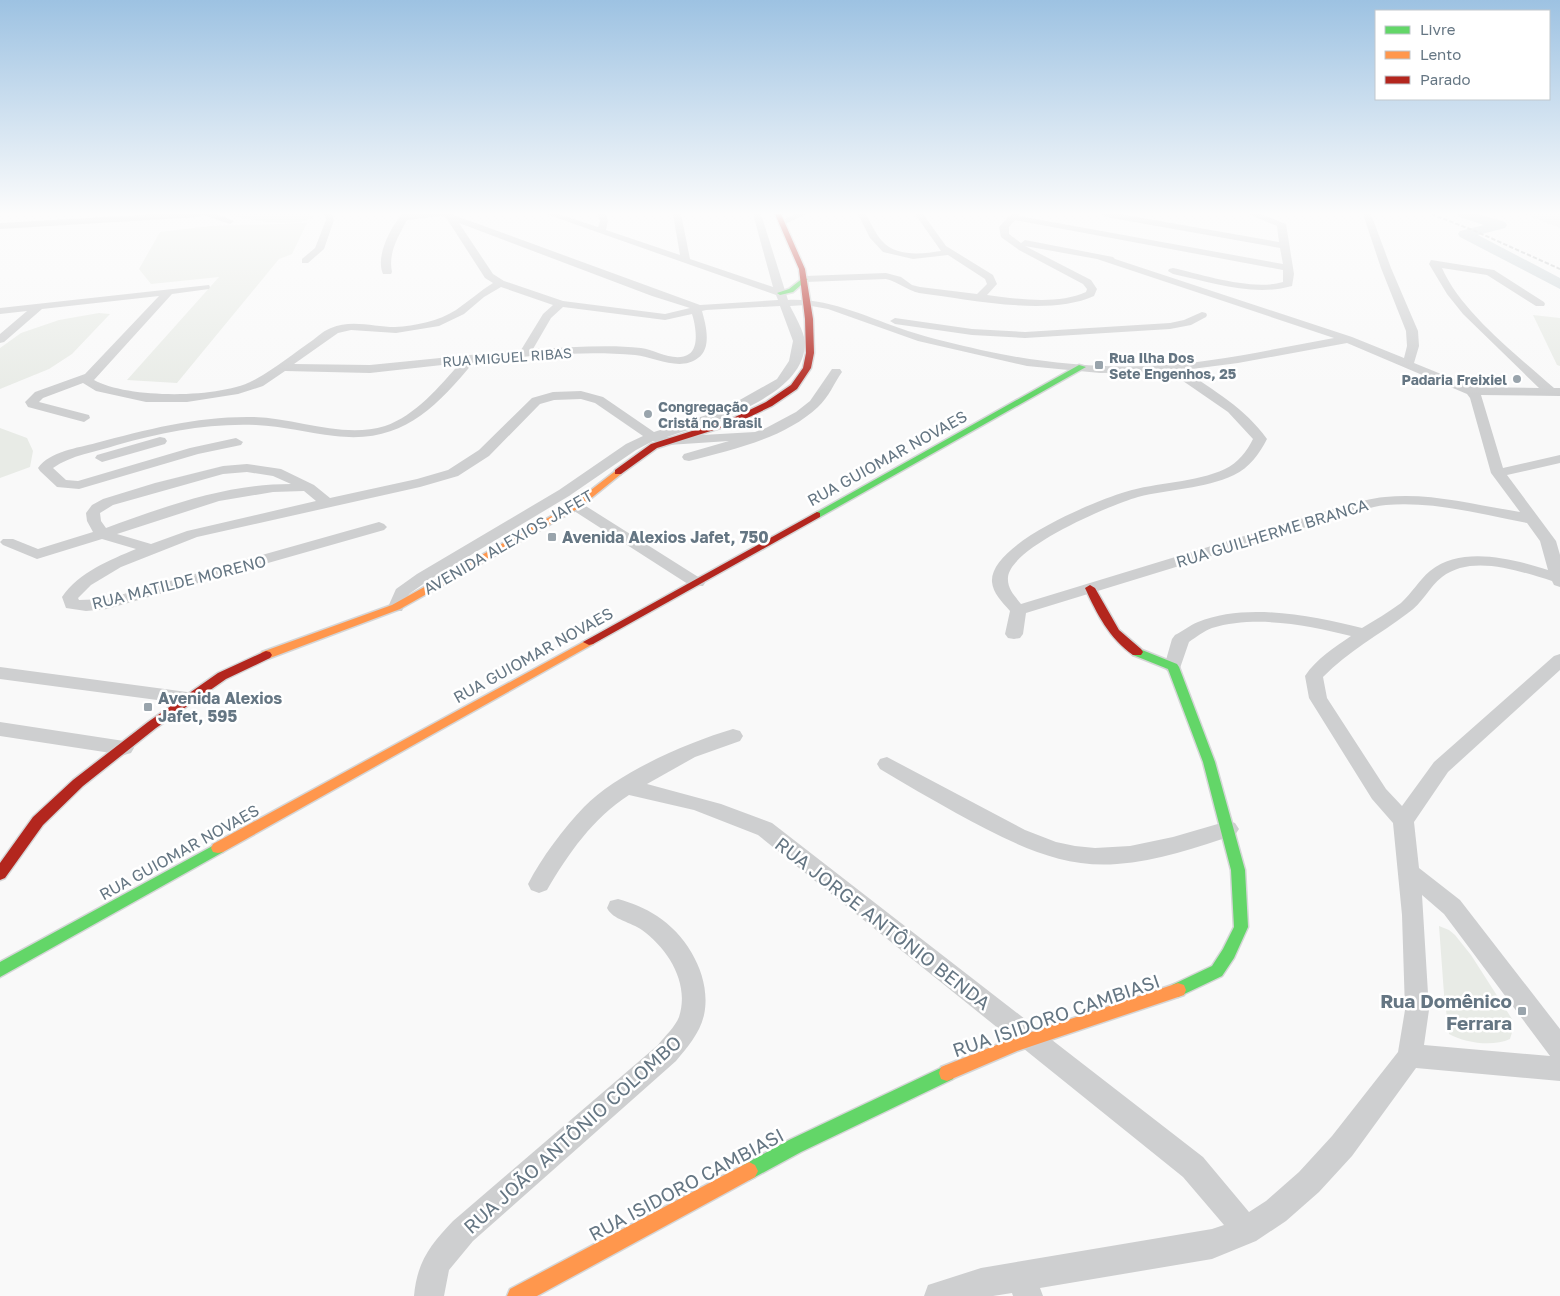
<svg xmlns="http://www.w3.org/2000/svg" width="1560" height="1296" font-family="'Golos Text',sans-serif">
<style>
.built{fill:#e8e9e9}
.green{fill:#e8ebe6}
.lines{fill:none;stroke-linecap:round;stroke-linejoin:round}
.river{fill:#ced6d9;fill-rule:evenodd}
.fast-casing{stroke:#d5d6d7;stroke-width:3}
.slow-casing{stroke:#d5d6d7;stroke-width:3}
.jam-casing{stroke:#d5d6d7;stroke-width:3}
.street{fill:#cecfd0;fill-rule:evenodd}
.fast{fill:#63d668;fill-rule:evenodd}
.slow{fill:#ff974d;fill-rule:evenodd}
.jam{fill:#b3261e;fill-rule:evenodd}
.rail{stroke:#c3c5c6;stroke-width:2;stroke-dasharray:4.5 2;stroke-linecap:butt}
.poi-dot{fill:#99a4ac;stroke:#fff;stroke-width:2}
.labels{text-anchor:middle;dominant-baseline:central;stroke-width:5;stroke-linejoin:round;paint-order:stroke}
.far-street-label{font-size:14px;fill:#657683;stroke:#fff}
.far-poi-label{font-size:14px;font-weight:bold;fill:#657683;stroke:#fff;text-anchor:start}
.street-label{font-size:16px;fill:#657683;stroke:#fff}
.poi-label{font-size:16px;font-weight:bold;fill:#657683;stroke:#fff;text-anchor:start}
.near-street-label{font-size:19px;fill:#657683;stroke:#fff}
.near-poi-label{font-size:19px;font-weight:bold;fill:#657683;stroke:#fff;text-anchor:end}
</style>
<rect width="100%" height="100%" fill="#f9f9f9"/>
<!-- built -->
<path class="built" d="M 1524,214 L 1560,214 L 1560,228 Z"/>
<!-- green -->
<path class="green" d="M 225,214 L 312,214 L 313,217 C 293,230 248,219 225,214 Z
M 307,223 L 292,254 L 279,259 L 177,383 L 127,380 L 219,277 L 151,284 L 139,269 L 160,232 L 210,226 Z
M 99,313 L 110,314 L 72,354 L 49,369 L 0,389 L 0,348 L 21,333 L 59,320 Z
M 1533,315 L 1560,318 L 1560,366 L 1557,365 Z
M 0,428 L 27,438 L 33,451 L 30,467 L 0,478 Z
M 1439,926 L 1449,930 L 1455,935 L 1471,955 L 1512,1019 L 1513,1029 L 1510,1039 C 1493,1047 1465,1043 1449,1034 L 1444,994 Z"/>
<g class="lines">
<!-- river -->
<path class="river" d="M 1457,214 L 1478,214 L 1505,222 L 1507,225 L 1505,228 L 1478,235 L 1560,278 L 1560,289 L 1460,237 L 1458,234 L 1460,231 L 1484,225 L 1459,217 Z"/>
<defs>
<path id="fast" d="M 803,278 L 808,279 L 793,292 L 780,295 L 777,293 L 789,289 Z
M 1079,365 L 1086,367 L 820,517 L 814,517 L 812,515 Z
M 1137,648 L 1177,664 L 1179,667 L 1215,762 L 1245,870 L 1248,927 L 1234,958 L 1222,976 L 1178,997 L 1172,995 L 1170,990 L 1172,985 L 1212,966 L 1223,949 L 1234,927 L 1231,870 L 1203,762 L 1168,669 L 1133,655 L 1131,652 Z
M 218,843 L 223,844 L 225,848 L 223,852 L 0,977 L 0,962 Z
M 947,1065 L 953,1067 L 955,1073 L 953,1079 L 801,1152 L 755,1177 L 749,1180 L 743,1177 L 740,1171 L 743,1165 L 789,1140 Z"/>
<path id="slow" d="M 618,469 L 621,470 L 621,474 L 579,508 L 400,609 L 270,658 L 266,659 L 260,655 L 262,652 L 392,605 L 573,504 Z
M 589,639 L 593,640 L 595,642 L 593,644 L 223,852 L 218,853 L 213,852 L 211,848 L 213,844 Z
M 1178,983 L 1184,985 L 1186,990 L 1184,995 L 1017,1051 L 947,1081 L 941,1079 L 939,1073 L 941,1067 L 1014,1038 Z
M 749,1162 L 755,1165 L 758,1171 L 755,1177 L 537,1296 L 507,1296 L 510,1289 Z"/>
<path id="jam" d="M 775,214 L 781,214 L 805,269 L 813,319 L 814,353 L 811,368 L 797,389 L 772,406 L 739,422 L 657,448 L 621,474 L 615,474 L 615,470 L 651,444 L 733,418 L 766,402 L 791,385 L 803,368 L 806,353 L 805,319 L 799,269 Z
M 817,512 L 820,513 L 820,517 L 593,644 L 589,645 L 583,642 Z
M 1090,585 L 1095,588 L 1119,630 L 1141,649 L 1143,652 L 1141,655 L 1133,655 C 1109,638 1097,614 1085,588 Z
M 266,651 L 270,652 L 272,655 L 270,658 L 226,679 L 156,728 L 83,786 L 43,825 L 5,878 L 0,880 L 0,863 L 33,817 L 73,780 L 148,722 L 218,673 Z"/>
</defs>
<!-- fast casing -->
<use href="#fast" class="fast-casing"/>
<!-- slow casing -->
<use href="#slow" class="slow-casing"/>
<!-- jam casing -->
<use href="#jam" class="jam-casing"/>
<!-- street -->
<path class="street" d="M 157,214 L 216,214 L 234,221 L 230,224 L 203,215 L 199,217 L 0,229 L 0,223 Z
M 324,214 L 332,214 L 334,220 L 324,249 L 308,263 L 302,263 L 302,259 L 315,248 L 326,220 Z
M 402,214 L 451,214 L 700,305 L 778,300 L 776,295 L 546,214 L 558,214 L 598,227 L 600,221 L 598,214 L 606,214 L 608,221 L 606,230 L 680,255 L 673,214 L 681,214 L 690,259 L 773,287 L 753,214 L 761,214 L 788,300 C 831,298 868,318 908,331 C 932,339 957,344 981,350 C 1036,362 1091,368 1147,366 C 1210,364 1272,349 1334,338 L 1097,259 L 1025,246 L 1091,280 L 1097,289 L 1094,296 C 1048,317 968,299 919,293 C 907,290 898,282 886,279 L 805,282 L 800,279 L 805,276 L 886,273 L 901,277 L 912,285 L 920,287 L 977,294 L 987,284 L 985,279 L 948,255 L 913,259 L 883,252 L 870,238 L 858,214 L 866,214 C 871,223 875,233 882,241 C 896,257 922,254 941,251 L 915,214 L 923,214 L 946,246 L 993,275 L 997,284 L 987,295 C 1017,299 1058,305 1086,292 L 1087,289 L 1083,284 L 1019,250 L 1001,237 L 999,227 L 1011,214 L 1020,214 L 1019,216 L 1283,264 L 1280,248 L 1106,217 L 1102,214 L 1120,214 L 1279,242 L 1277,226 L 1248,214 L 1260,214 L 1286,224 L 1294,274 L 1292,286 C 1253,297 1211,282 1173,274 L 1168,271 L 1169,269 L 1173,268 C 1204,275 1252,291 1283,282 L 1283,270 L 1015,220 L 1009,227 L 1009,234 L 1021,243 L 1025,240 L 1113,257 L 1115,259 L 1352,337 L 1404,358 L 1407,346 L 1406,331 L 1381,268 L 1363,214 L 1371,214 L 1391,268 L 1418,331 L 1419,346 L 1414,363 L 1473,387 L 1539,388 L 1463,314 L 1447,294 L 1429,264 L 1431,260 L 1494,270 L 1544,302 L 1545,304 L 1544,306 L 1536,306 L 1487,275 L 1442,268 C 1461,312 1518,356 1554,388 L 1560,388 L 1560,396 L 1481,395 L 1503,468 L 1560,455 L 1560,463 L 1507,475 L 1556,541 L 1560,555 L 1560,587 L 1554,585 L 1552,581 C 1519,571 1472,554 1442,577 C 1429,587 1422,604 1408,613 C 1379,635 1348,651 1323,677 L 1327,698 L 1386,789 L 1402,806 L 1434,762 L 1554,656 L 1560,654 L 1560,670 L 1448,772 L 1414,822 L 1419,868 L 1460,900 L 1560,1029 L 1560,1081 L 1416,1068 L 1352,1156 L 1319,1192 L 1286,1221 L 1256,1241 L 1212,1259 L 1040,1288 L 1043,1296 L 1013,1296 L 1012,1293 L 993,1296 L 924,1296 L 928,1285 L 981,1268 L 1212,1229 L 1224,1225 L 1183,1177 L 758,835 L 694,810 L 629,795 C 593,818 568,854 547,890 L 539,893 L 531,890 L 528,884 C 542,857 563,829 584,807 C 617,773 688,742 733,729 L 740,731 L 743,736 L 740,741 L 695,757 L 647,784 L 721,804 L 772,823 L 1203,1157 L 1249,1212 L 1266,1201 L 1299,1172 L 1332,1136 L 1398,1052 L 1405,1010 L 1402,915 L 1393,823 L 1372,799 L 1309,698 L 1305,676 C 1316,659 1335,647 1351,636 C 1308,625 1256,615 1212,628 C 1204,631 1196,637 1189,642 L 1179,671 L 1173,673 L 1167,671 L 1164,667 L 1172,639 L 1175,635 C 1183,631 1190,625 1198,622 C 1246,602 1314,616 1362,628 C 1375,620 1389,612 1401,603 C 1412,593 1419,580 1430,571 C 1462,545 1513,559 1548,570 L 1540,541 L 1527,523 C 1481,514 1433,501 1386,505 C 1374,506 1363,510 1352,513 L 1026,613 L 1023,634 L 1020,638 L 1014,639 L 1008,638 L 1005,634 L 1010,611 C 1002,602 993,593 992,582 C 989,544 1095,501 1125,492 C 1157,482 1195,483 1225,469 C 1238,463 1247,451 1253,439 L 1228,412 L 1170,372 L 1100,373 L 1027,366 L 918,341 L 828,309 L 806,305 L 790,306 C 795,316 804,331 805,342 C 806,398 708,423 667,437 L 755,432 L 766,428 L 796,412 L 810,401 L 832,369 L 840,369 L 842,372 C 834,383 829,397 818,407 C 785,438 733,450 689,461 L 684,460 L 682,457 L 684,454 L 729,441 L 668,445 L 653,441 L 636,450 L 569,496 L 429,580 L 409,594 L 402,611 L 390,611 L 388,607 L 396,589 L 417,574 L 559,490 L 626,444 L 643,436 L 595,403 L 581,399 L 554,400 L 540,404 L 489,456 L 458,476 L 420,487 L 197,537 L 121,567 L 91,585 L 78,598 L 79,600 L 106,599 L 379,522 L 384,524 L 387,527 L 384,530 L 107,609 L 86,611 L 66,608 L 62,597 C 79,572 110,560 136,549 L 102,539 L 37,559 L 3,545 L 0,542 L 3,539 L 13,539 L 38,549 L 93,532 L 87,521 L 86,513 L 92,505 L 103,499 L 155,483 L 223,466 L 247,464 L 281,469 L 314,485 L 330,498 L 417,479 L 448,470 L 479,450 L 532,398 L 553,392 L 581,391 L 603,397 L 654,432 L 722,410 L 777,379 L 789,361 L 793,341 L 780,306 L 706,310 L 702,311 C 706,325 712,348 698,358 C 680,372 655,357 635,355 C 583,350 526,356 474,362 C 434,409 402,444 335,436 C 308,433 283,426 256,425 C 209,423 162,432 117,445 C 96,452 71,455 53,468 L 66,480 L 78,481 L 190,448 L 236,438 L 243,442 L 241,445 L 198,454 L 79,489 L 57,487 L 40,471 L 38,468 C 50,451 78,448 96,443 C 148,429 199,416 253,417 C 296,418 343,439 385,426 C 415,416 440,386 460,363 L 370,373 L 285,371 L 263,386 L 238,394 L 187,402 L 146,402 L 96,391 L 83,383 L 43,398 L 39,402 L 89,415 L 90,418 L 84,422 L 28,407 L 25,402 L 35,392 L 85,374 L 159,296 L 42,309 L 4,342 L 0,343 L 0,334 L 27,311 L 0,314 L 0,308 L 209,285 L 210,287 L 209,289 L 172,294 L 94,380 C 128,399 223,399 256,379 C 276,368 294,353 313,340 C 318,336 325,330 331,328 C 351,319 375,327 395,327 C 415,326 439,321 456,310 C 469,301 480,291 493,283 L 485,278 L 447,219 L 442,216 L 407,220 C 398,237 388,253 392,272 L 391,274 L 383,274 C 375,256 391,227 402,214 ZM 459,223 L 652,296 L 690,308 L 665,314 L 563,301 L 504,281 L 493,274 ZM 501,287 L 553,305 L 543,314 L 521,350 L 370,365 L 294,364 L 338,333 L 351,330 L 396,333 L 439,326 L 464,314 L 484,297 ZM 563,307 L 665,320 L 692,314 C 695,323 700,347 689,354 C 675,363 656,350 641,348 C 606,344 569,348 533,349 L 551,318 ZM 1347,343 L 1467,394 L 1470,398 L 1491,473 L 1520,512 C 1476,505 1429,492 1385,497 C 1371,498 1356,503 1343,506 L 1021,604 C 1015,596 1007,589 1008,577 C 1011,547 1110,505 1138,497 C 1169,489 1204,489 1234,475 C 1249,468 1260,453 1267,439 C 1245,408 1214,391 1184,370 L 1238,363 ZM 247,472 L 273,476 L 291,484 C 227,484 166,506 106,528 L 101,521 L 100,513 L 113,505 L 223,474 ZM 304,491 L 316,501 L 187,531 L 151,544 L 117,534 L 219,501 L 273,492 ZM 1422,895 L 1444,914 L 1550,1056 L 1424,1045 L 1429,1010 Z
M 795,214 L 806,214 L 785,224 L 782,225 L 778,222 Z
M 1202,312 L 1206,313 L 1207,315 L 1206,317 L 1191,325 L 1170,329 L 1025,338 L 972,335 L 895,324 L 890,321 L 895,318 L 972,329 L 1025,332 L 1170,323 L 1184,320 Z
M 160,437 L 165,438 L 167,441 L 165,444 L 102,462 L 95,458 L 97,455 Z
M 576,502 L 581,503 L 703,580 L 705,583 L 703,586 L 691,586 L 571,509 L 569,506 L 571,503 Z
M 0,667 L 187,692 L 194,694 L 196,698 L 194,702 L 187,704 L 0,679 Z
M 0,722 L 124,741 L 131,743 L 134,748 L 131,753 L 124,755 L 0,736 Z
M 887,757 L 1025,830 L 1056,842 L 1075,846 L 1095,848 L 1130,846 L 1173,837 L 1228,821 L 1235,823 L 1239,829 L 1235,835 C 1197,847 1158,861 1117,864 C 1058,869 1006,840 956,813 C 931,799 905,784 880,769 L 877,764 L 880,759 Z
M 618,899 C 632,903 645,908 657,916 C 688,936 712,978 704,1015 C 700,1033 687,1048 676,1061 L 473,1241 L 449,1270 L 444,1296 L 414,1296 C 417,1262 430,1245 453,1221 L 658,1045 C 665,1036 675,1027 679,1017 C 690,983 668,949 642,930 C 631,922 613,920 607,908 L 610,901 Z"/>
<!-- fast -->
<use href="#fast" class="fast"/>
<!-- slow -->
<use href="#slow" class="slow"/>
<!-- jam -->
<use href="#jam" class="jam"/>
<!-- rail -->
<path class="rail" d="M 1431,214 L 1475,231 L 1560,269"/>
</g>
<!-- sky -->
<linearGradient id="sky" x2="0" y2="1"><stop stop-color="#9dc2e2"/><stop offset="0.54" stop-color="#fcfcfc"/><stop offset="1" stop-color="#fcfcfc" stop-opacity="0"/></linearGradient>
<rect width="1560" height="395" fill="url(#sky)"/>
<!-- markers -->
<g class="poi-dot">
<rect x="1094" y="360" width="10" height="10" rx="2.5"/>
<circle cx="1517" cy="379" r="5"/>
<circle cx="648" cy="414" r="5"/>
<rect x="547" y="532" width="10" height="10" rx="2.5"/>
<rect x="143" y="702" width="10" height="10" rx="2.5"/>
<rect x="1517" y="1006" width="10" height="10" rx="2.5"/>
</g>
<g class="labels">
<!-- far-street labels -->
<g class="far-street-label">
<text transform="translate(507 357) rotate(-4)">RUA MIGUEL RIBAS</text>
</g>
<!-- far-poi labels -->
<g class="far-poi-label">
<text x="1109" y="357">Rua Ilha Dos<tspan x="1109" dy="16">Sete Engenhos, 25</tspan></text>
<text x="1507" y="379" text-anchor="end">Padaria Freixiel</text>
<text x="658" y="406">Congregação<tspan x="658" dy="16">Cristã no Brasil</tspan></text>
</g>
<!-- street labels -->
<g class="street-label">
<text transform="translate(887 458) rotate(-29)">RUA GUIOMAR NOVAES</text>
<text transform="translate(1272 533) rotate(-17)">RUA GUILHERME BRANCA</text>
<text transform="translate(508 542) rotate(-30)">AVENIDA ALEXIOS JAFET</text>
<text transform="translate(179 582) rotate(-14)">RUA MATILDE MORENO</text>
<text transform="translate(533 655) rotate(-29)">RUA GUIOMAR NOVAES</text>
<text transform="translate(179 852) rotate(-29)">RUA GUIOMAR NOVAES</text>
</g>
<!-- poi labels -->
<g class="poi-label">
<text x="562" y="537">Avenida Alexios Jafet, 750</text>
<text x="158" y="698">Avenida Alexios<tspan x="158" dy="18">Jafet, 595</tspan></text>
</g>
<!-- near-street labels -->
<g class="near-street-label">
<text transform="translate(883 923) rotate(38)">RUA JORGE ANTÔNIO BENDA</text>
<text transform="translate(1056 1015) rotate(-19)">RUA ISIDORO CAMBIASI</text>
<text transform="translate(572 1134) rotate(-42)">RUA JOÃO ANTÔNIO COLOMBO</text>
<text transform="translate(686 1184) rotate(-28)">RUA ISIDORO CAMBIASI</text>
</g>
<!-- near-poi labels -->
<g class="near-poi-label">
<text x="1512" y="1000">Rua Domênico<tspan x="1512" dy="22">Ferrara</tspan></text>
</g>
</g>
<!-- legend -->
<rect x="1375" y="10" width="175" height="90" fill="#ffffff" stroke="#c1c8cd"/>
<rect x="1385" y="26" width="25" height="8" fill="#63d668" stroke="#c1c8cd"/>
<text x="1420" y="35" font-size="15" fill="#657683">Livre</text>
<rect x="1385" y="51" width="25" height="8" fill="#ff974d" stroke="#c1c8cd"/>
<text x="1420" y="60" font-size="15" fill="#657683">Lento</text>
<rect x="1385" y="76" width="25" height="8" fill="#b3261e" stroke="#c1c8cd"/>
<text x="1420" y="85" font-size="15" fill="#657683">Parado</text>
</svg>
